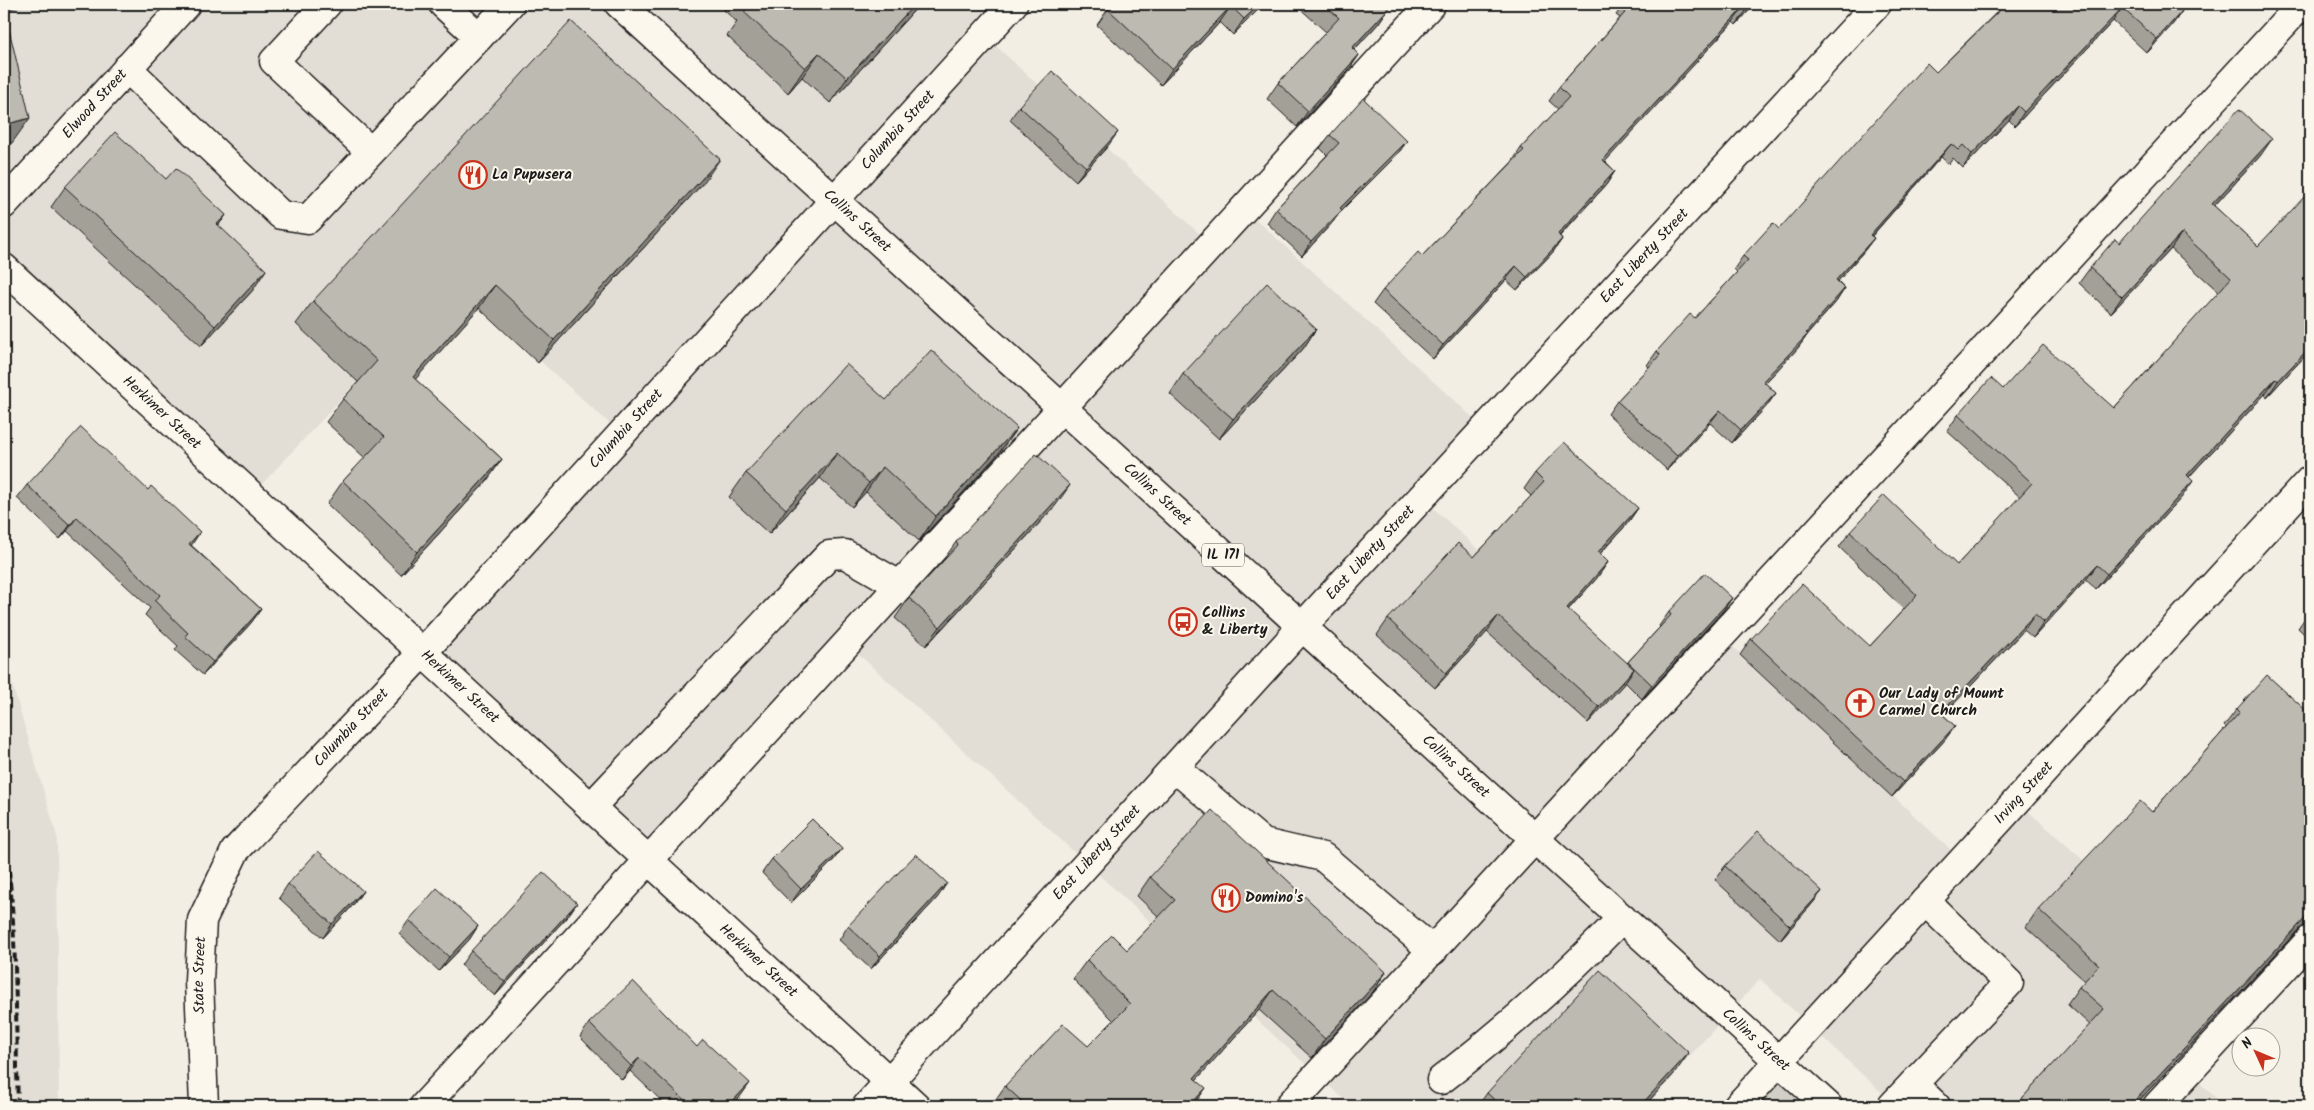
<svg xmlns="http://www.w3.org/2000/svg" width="2314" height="1110" font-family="Kalam,sans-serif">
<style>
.built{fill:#e2ded5}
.green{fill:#d2cfc6;stroke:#777671}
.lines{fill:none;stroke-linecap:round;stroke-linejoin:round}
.minor-casing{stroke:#1c1c1c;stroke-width:31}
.major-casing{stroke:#1c1c1c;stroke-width:31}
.minor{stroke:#fbf7ec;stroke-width:28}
.major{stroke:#fbf7ec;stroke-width:28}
.rail{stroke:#1c1c1c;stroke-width:4;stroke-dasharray:8 4;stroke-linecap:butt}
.wall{fill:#a3a098;stroke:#1c1c1c}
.shaded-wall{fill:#84827c;stroke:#1c1c1c}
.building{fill:#bdbab1;stroke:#1c1c1c}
.labels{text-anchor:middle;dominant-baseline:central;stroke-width:4;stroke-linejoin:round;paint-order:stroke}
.shield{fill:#fbf7ec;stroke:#5f5e5a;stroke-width:1}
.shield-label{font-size:14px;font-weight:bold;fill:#1c1c1c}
.street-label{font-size:15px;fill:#1c1c1c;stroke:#fbf7ec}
.poi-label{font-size:15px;font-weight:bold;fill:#1c1c1c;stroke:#fbf7ec;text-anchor:start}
</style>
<rect width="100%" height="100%" fill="#f2eee4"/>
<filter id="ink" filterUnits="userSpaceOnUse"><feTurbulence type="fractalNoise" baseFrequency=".02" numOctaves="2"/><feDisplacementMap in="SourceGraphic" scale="10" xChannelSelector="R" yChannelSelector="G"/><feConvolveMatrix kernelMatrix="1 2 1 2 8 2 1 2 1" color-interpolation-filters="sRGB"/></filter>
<g filter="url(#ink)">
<!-- built -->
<path class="built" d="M 4,4 L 1011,4 L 983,34 L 1216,249 L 1249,213 L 1482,426 L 1419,495 L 1649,705 L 1716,631 L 1963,861 L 2017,801 L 2244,1004 L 2185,1070 L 2225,1106 L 1896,1106 L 1760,979 L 1644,1106 L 1351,1106 L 842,639 L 649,862 L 423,656 L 618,431 L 451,281 L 250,497 L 4,272 Z
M 4,657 L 57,836 L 59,1106 L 4,1106 Z"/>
<!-- green -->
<path class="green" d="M 1779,1072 L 1816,1106 L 1748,1106 Z"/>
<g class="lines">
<defs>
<g id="minor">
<path d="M 327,4 L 274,61 L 370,151"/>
<path d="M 443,4 L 479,37"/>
<path d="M 127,68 L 281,215 L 308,219 L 510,4"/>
<path id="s1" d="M 4,204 L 186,4"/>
<path id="s2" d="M 4,268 L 916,1106"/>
<path d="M 1175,768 L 1263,843 L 1323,857 L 1433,951"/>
<path d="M 591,807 L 829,555 L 845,554 L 899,585"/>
<path d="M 1441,1080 C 1506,1030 1565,977 1622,918"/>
<path d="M 1913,1084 L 1936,1106"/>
<path id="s3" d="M 204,1106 L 199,981 L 202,920 L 235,851 L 423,652 L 1013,4"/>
<path d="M 424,1106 L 1431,4"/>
<path id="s4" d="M 867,1106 L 1302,627 L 1877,4"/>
<path d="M 1289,1106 L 2302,4"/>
<path id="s5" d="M 1738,1106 L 2310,480"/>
<path d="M 1892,1106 L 2009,983 L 1925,901"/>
<path d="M 2157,1106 L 2310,940"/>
</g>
<g id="major">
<path id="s6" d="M 619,4 L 1828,1106"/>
</g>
</defs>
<!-- minor casing -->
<use href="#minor" class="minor-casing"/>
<!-- major casing -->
<use href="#major" class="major-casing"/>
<!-- minor -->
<use href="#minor" class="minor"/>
<!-- major -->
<use href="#major" class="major"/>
<!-- rail -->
<path class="rail" d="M 4,834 C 18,924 15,1016 18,1106"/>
</g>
<!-- wall -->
<path class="wall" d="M 717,4 L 920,4 L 830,103 L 802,77 L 788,93 L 727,36 L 737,22 Z
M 1264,4 L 1233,35 L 1220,22 L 1161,85 L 1097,25 L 1108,9 Z
M 1295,4 L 1384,4 L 1389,8 L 1378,24 L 1354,50 L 1359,55 L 1348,71 L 1297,127 L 1267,99 L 1278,83 L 1326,32 Z
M 1624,4 L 1755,4 L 1736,25 L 1733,22 L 1605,161 L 1615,171 L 1606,185 L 1560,236 L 1562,239 L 1553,252 L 1517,290 L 1506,280 L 1433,359 L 1373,304 L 1383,290 L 1422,256 L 1512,162 L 1521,148 L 1558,109 L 1549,101 L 1559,87 L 1620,18 L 1616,15 Z
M 2004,4 L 2174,4 L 2182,11 L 2173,24 L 2147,53 L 2113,21 L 2015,126 L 2009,120 L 1963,168 L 1953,158 L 1949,164 L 1941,157 L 1872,236 L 1874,238 L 1864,251 L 1838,281 L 1845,288 L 1836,302 L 1808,334 L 1798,348 L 1765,383 L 1776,393 L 1766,407 L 1732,443 L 1710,423 L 1667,470 L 1608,414 L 1617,401 L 1649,367 L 1647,365 L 1657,351 L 1695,318 L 1737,272 L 1734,269 L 1743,256 L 1779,229 L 1936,72 L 2004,5 Z
M 1019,106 L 1108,146 L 1076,181 L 1010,120 Z
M 1330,135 L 1407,141 L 1397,155 L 1341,211 L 1332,223 L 1302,256 L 1267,223 L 1276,209 L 1327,155 L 1320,148 Z
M 2261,155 L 2214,206 L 2258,246 L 2310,197 L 2310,349 L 2305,356 L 2267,397 L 2265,394 L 2189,477 L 2182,497 L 2096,589 L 2086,580 L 2033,638 L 2024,630 L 1943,715 L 1955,726 L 1944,741 L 1892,797 L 1740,655 L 1751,639 L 1870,646 L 1904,609 L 1839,547 L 1850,532 L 1957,565 L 2020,497 L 1947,431 L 1958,415 L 2003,389 L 2114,408 L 2219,292 L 2171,249 L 2111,313 L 2079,283 L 2090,268 L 2119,243 Z
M 166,179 L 226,215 L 218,226 L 253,290 L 201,346 L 51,207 L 65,187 Z
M 704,182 L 538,363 L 479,308 L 415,379 L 502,459 L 486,482 L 401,575 L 327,504 L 343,481 L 365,458 L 326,422 L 343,399 L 358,382 L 296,324 L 313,301 Z
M 1316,329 L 1303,349 L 1219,439 L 1170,394 L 1183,374 Z
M 886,400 L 1017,428 L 999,453 L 919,541 L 866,492 L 852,507 L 820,478 L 769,534 L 729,497 L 746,473 Z
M 1535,473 L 1638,508 L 1627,524 L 1600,554 L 1608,562 L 1597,578 L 1568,610 L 1627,663 L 1660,627 L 1659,626 L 1669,612 L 1732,598 L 1722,612 L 1642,699 L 1625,682 L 1588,723 L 1487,632 L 1435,688 L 1377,635 L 1388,619 L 1474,557 L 1531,496 L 1524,489 Z
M 27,485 L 148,490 L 200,532 L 191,545 L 261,609 L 251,623 L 203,675 L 175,650 L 178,646 L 145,615 L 150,608 L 67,531 L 60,539 L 17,498 Z
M 1056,505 L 926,646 L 895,618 L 909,598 L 942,562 L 956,542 Z
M 2310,611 L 2310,640 L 2298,628 Z
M 2237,709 L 2310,714 L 2310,925 L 2306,925 L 2299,929 L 2134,1106 L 2015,1106 L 2090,1025 L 2067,1004 L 2079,987 L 2085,981 L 2026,927 L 2038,909 L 2152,812 L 2226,728 L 2224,726 Z
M 842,849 L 832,862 L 791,903 L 762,873 L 772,859 Z
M 1725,866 L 1822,891 L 1812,904 L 1780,940 L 1715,880 Z
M 1150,877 L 1386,972 L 1373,992 L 1312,1058 L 1259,1010 L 1196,1080 L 1193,1106 L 991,1106 L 1005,1086 L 1088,1046 L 1114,1021 L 1073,979 L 1087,960 L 1127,950 L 1159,917 L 1137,896 Z
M 288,884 L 363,891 L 353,905 L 323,938 L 279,898 Z
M 938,897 L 871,969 L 839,940 L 848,926 Z
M 577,903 L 567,917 L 495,996 L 461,965 L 471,951 Z
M 409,920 L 478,926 L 469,940 L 439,971 L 399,934 Z
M 589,1023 L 697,1047 L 740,1097 L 731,1106 L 667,1106 L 630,1071 L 622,1080 L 580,1037 Z
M 1675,1073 L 1644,1106 L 1478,1106 L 1487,1093 Z"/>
<!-- shaded-wall -->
<path class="shaded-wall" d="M 4,4 L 22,4 L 20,6 L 4,10 Z
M 915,4 L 920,4 L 830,103 L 847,78 Z
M 1260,4 L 1264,4 L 1233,35 L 1244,19 Z
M 1752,4 L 1755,4 L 1736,25 L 1746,11 Z
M 1231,6 L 1220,22 L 1161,85 L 1172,69 Z
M 1389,8 L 1378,24 L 1341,64 L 1352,48 Z
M 1743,8 L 1733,22 L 1594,174 L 1603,160 Z
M 2122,8 L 2113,21 L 2015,126 L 2024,112 Z
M 2182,11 L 2173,24 L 2147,53 L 2157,39 Z
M 819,53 L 802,77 L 788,93 L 805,68 Z
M 1359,55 L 1348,71 L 1297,127 L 1308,111 Z
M 2018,106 L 2009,120 L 1963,168 L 1972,154 Z
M 30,118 L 12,143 L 4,145 L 4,125 Z
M 1118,132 L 1108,146 L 1076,181 L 1086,167 Z
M 2272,139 L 2261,155 L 2201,220 L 2212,204 Z
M 1407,141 L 1397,155 L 1341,211 L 1332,223 L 1302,256 L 1311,242 L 1340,208 Z
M 1951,144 L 1941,157 L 1861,248 L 1870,235 Z
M 720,159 L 704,182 L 538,363 L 554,340 Z
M 1615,171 L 1606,185 L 1548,248 L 1558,234 Z
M 226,215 L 212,234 L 217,224 Z
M 2182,233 L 2171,249 L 2111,313 L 2122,297 Z
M 1874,238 L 1864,251 L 1827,294 L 1836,280 Z
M 1562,239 L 1553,252 L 1517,290 L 1527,277 Z
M 1516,266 L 1506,280 L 1433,359 L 1443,345 Z
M 266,270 L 253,290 L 201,346 L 215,326 Z
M 495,285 L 479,308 L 397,400 L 413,377 Z
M 1845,288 L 1836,302 L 1804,338 L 1808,334 L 1798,348 L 1754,395 L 1763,381 Z
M 1316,329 L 1303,349 L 1219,439 L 1233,419 Z
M 2310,347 L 2310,349 L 2305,356 L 2267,397 L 2278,381 Z
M 2276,378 L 2265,394 L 2176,491 L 2187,475 Z
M 1776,393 L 1766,407 L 1732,443 L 1741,430 Z
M 1720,410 L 1710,423 L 1667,470 L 1677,456 Z
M 1017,428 L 999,453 L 919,541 L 936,516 Z
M 837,453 L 820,478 L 769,534 L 786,509 Z
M 502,459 L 486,482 L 401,575 L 417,552 Z
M 883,467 L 866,492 L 852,507 L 869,483 Z
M 2193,481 L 2182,497 L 2096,589 L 2107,574 Z
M 1070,485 L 1056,505 L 926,646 L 940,627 Z
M 1638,508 L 1627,524 L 1587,568 L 1598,552 Z
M 77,517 L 67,531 L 60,539 L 70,525 Z
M 200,532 L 191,546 L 189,544 Z
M 1608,562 L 1597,578 L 1555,624 L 1567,608 Z
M 2097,565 L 2086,580 L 2033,638 L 2044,622 Z
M 1732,598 L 1722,612 L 1642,699 L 1652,685 Z
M 261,609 L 251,623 L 203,675 L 213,662 Z
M 2035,614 L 2024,630 L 1930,729 L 1941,713 Z
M 1498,616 L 1487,632 L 1435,688 L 1446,673 Z
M 1634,669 L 1623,685 L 1588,723 L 1599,707 Z
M 1955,726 L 1944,741 L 1892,797 L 1903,782 Z
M 842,849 L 832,862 L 791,903 L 801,889 Z
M 947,883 L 938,897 L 871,969 L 880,956 Z
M 363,891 L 353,905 L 323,938 L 332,924 Z
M 1822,891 L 1812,904 L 1780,940 L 1790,926 Z
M 577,903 L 567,917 L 495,996 L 505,982 Z
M 2310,913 L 2310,925 L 2306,925 L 2299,929 L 2134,1106 L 2130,1106 Z
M 478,926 L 469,940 L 439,971 L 449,957 Z
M 1386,972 L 1373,992 L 1312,1058 L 1325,1039 Z
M 1273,990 L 1259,1010 L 1181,1097 L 1194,1078 Z
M 1689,1053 L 1675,1073 L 1644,1106 L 1640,1106 Z
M 639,1058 L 630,1071 L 622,1080 L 631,1066 Z
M 750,1083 L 740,1097 L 731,1106 L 728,1106 Z
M 1206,1088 L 1193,1106 L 1189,1106 Z"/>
<!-- building -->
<path class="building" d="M 752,4 L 915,4 L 847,78 L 819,53 L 805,68 L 744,12 Z
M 1112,4 L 1260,4 L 1244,19 L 1231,6 L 1172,69 L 1108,9 Z
M 1324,4 L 1384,4 L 1389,8 L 1352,48 L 1359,55 L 1308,111 L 1278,83 L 1339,18 Z
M 1629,4 L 1752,4 L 1746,11 L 1743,8 L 1603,160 L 1615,171 L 1558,234 L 1562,239 L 1527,277 L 1516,266 L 1443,345 L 1383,290 L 1418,252 L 1422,256 L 1524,150 L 1521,148 L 1569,97 L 1559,87 L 1631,6 Z
M 2006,4 L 2174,4 L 2182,11 L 2157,39 L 2122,8 L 2024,112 L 2018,106 L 1972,154 L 1963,145 L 1958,150 L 1951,144 L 1870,235 L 1874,238 L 1836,280 L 1845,288 L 1806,333 L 1808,334 L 1763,381 L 1776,393 L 1741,430 L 1720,410 L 1677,456 L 1617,401 L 1660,355 L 1657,351 L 1690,314 L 1695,318 L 1748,260 L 1743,256 L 1773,223 L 1779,229 L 1927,63 L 1936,72 Z
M 4,8 L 30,118 L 4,125 Z
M 571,21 L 720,159 L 554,340 L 495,285 L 413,377 L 502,459 L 417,552 L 343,481 L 384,437 L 343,399 L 377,361 L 313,301 Z
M 1052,71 L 1118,132 L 1086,167 L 1019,106 Z
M 1363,98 L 1407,141 L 1340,208 L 1342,210 L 1311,242 L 1276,209 L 1339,143 L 1330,135 Z
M 2239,109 L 2272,139 L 2212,204 L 2258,246 L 2307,194 L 2310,197 L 2310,330 L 2308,333 L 2310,335 L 2310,347 L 2278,381 L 2276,378 L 2187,475 L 2193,481 L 2107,574 L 2097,565 L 2044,622 L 2035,614 L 1941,713 L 1955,726 L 1903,782 L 1751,639 L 1802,584 L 1870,646 L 1917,595 L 1850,532 L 1884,495 L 1957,565 L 2032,483 L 1958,415 L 1991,378 L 2003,389 L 2043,345 L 2114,408 L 2231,278 L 2182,233 L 2122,297 L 2090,268 L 2115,239 L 2119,243 Z
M 115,132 L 166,179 L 176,168 L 226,215 L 217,224 L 266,270 L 215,326 L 65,187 Z
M 1267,283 L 1316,329 L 1233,419 L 1183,374 Z
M 931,350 L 1017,428 L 936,516 L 883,467 L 869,483 L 837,453 L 786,509 L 746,473 L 846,364 L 886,400 Z
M 81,427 L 148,490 L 151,486 L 200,532 L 189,544 L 261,609 L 213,662 L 185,636 L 188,633 L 155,601 L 160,595 L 77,517 L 70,525 L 27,485 Z
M 1564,442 L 1638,508 L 1598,552 L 1608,562 L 1567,608 L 1634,669 L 1599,707 L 1498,616 L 1446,673 L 1388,619 L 1458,543 L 1474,557 L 1544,482 L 1535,473 Z
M 1036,454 L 1070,485 L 940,627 L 909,598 L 958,545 L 956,542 Z
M 1705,573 L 1732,598 L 1652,685 L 1628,662 L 1671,615 L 1669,612 Z
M 2310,611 L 2310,617 L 2307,615 Z
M 2267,675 L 2310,714 L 2310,913 L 2130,1106 L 2015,1106 L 2104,1009 L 2079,987 L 2099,965 L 2038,909 L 2140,801 L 2152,812 L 2240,712 L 2237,709 Z
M 1212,810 L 1386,972 L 1325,1039 L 1273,990 L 1194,1078 L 1206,1088 L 1189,1106 L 1027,1106 L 1005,1086 L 1063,1024 L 1088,1046 L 1130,1004 L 1087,960 L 1112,935 L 1127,950 L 1175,900 L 1150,877 Z
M 812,819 L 842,849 L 801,889 L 772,859 Z
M 1758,831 L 1822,891 L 1790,926 L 1725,866 Z
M 318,851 L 363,891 L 332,924 L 288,884 Z
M 916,854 L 947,883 L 880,956 L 848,926 Z
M 543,872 L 577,903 L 505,982 L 471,951 Z
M 437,888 L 478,926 L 449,957 L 409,920 Z
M 1600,970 L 1689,1053 L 1640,1106 L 1501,1106 L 1487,1093 Z
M 633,981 L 697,1047 L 703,1040 L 750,1083 L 728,1106 L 691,1106 L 639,1058 L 631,1066 L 589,1023 Z"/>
</g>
<!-- icons -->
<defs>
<symbol id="restaurant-ring" viewBox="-11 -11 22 22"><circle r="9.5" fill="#fbf7ec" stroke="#c8321e" stroke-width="1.5"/><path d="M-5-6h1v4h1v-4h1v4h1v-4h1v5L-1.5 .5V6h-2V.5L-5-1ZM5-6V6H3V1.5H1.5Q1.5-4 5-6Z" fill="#c8321e"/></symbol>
<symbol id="bus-ring" viewBox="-11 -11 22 22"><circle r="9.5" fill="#fbf7ec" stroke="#c8321e" stroke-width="1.5"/><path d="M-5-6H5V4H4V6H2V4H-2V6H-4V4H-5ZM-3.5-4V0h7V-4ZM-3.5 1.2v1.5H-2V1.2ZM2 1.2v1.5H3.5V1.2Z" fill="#c8321e"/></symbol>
<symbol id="church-ring" viewBox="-11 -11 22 22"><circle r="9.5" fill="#fbf7ec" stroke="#c8321e" stroke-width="1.5"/><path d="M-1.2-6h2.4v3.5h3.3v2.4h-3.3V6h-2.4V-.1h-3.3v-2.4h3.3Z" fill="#c8321e"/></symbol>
</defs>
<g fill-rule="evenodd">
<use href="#restaurant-ring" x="457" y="159" width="32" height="32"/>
<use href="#bus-ring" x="1167" y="606" width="32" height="32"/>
<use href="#church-ring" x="1844" y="687" width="32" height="32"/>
<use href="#restaurant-ring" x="1210" y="882" width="32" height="32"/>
</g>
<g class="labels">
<!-- shield labels -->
<rect class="shield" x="1202" y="543.5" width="42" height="23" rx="4"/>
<g class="shield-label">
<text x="1223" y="555">IL 171</text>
</g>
<!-- street labels -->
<g class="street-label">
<text stroke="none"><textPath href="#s1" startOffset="135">Elwood Street</textPath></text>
<text stroke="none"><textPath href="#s3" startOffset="1242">Columbia Street</textPath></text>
<text stroke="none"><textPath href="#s6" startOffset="322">Collins Street</textPath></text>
<text stroke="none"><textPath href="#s4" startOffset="1152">East Liberty Street</textPath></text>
<text stroke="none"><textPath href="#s2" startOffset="214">Herkimer Street</textPath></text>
<text stroke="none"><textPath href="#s3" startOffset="838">Columbia Street</textPath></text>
<text stroke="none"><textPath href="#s6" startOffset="728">Collins Street</textPath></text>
<text stroke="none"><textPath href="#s4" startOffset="748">East Liberty Street</textPath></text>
<text stroke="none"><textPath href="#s2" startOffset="619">Herkimer Street</textPath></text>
<text stroke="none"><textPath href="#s3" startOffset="432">Columbia Street</textPath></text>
<text stroke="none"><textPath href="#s6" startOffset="1132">Collins Street</textPath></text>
<text stroke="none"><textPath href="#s5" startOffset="424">Irving Street</textPath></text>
<text stroke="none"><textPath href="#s4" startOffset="342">East Liberty Street</textPath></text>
<text stroke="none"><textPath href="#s2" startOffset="1024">Herkimer Street</textPath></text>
<text stroke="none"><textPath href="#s3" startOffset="131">State Street</textPath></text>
<text stroke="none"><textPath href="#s6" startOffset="1538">Collins Street</textPath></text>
</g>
<!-- poi labels -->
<g class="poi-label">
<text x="492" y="175">La Pupusera</text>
<text x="1202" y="613">Collins<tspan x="1202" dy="17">&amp; Liberty</tspan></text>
<text x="1879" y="694">Our Lady of Mount<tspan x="1879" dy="17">Carmel Church</tspan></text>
<text x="1245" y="898">Domino's</text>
</g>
</g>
<!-- margin -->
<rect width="2314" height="1110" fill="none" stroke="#fbf7ec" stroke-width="20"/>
<rect x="10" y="10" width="2294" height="1090" fill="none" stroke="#1c1c1c" stroke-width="2" filter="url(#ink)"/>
<!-- north arrow -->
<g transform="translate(2256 1052) rotate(314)"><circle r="24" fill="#fbf7ec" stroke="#a29f99"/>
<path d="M0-4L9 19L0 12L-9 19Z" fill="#c8321e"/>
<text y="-8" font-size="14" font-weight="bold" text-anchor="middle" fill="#1c1c1c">N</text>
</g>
</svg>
